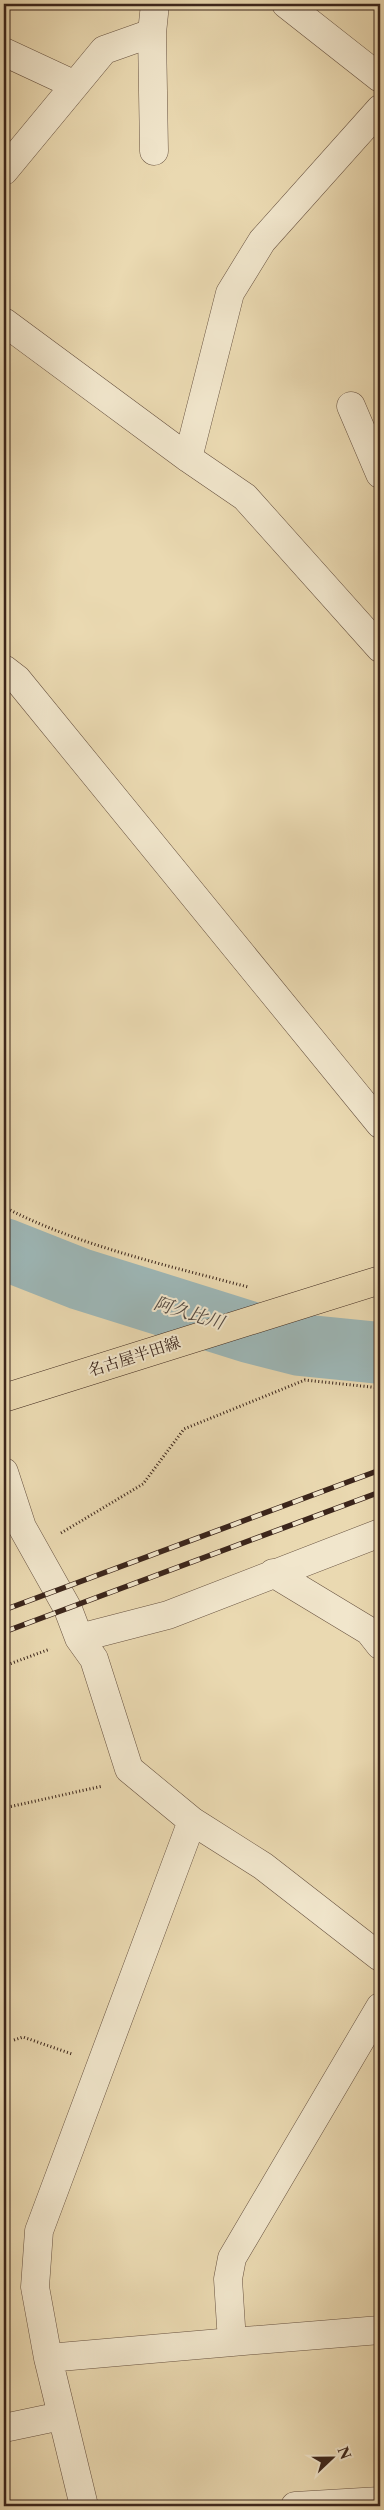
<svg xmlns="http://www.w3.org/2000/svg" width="384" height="2510" font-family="'Libre Caslon Text','Noto Serif JP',serif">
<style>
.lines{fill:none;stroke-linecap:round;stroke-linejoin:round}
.river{stroke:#9db7b7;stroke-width:62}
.street-casing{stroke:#675240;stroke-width:29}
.primary-casing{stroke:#3b251b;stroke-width:29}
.path{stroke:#3b251b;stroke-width:3;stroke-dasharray:1 2.5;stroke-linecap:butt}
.street{stroke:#f1e6cc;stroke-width:28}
.primary{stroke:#ead9b1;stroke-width:28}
.rail-casing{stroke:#3b251b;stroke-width:5.5}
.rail{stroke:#f1e6cc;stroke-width:4;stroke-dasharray:11;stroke-linecap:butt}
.labels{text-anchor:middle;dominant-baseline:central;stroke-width:4;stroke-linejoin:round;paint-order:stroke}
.street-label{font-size:16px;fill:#3b251b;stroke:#f1e6cc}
.water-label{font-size:18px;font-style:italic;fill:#544a42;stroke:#f1e6cc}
</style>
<rect width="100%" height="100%" fill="#ead9b1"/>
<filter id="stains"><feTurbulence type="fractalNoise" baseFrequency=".004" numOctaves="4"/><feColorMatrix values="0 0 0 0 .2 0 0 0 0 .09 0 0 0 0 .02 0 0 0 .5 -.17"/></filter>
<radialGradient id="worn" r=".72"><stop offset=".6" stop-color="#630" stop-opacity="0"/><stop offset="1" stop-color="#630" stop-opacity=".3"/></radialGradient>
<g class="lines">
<!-- river -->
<path class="river" d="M 4,1249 L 80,1279 L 249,1332 L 300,1345 L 380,1353"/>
<defs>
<path id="street" d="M 286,4 L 380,78
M 152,33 L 154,151
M 4,52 L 75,85
M 4,171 L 104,50 L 152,33 L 155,4
M 4,322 L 188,458 L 245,497 L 380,648
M 351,406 L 380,474
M 188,458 L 230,293 L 262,241 L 380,109
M 4,669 L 17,679 L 380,1124
M 4,1472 L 22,1527 L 68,1609 L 79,1638 L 94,1659 L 129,1769 L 192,1821 L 263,1866 L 380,1957
M 273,1573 L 369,1631 L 380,1645
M 79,1638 L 168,1615 L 380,1533
M 232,2342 L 380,2330
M 48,2358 L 232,2342 L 228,2279 L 232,2258 L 380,2007
M 4,2428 L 61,2416
M 84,2506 L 48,2358 L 35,2287 L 39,2231 L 192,1821
M 295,2506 L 380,2501"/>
<path id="primary" d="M 4,1398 L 380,1280"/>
</defs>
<!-- street casing -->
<use href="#street" class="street-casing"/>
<!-- primary casing -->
<use href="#primary" class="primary-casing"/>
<!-- path -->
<path class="path" d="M 4,1207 C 79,1246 166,1265 248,1287
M 61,1533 L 143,1484 L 184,1429 L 305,1380 L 380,1388
M 4,1666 L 50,1649
M 4,1808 L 103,1786
M 14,2040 L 23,2037 L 72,2054"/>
<!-- street -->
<use href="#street" class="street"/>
<!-- primary -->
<use href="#primary" class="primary"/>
<defs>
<path id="rail" d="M 4,1610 L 380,1470
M 4,1632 L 380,1492"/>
</defs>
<!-- rail casing -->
<use href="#rail" class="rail-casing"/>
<!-- rail -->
<use href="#rail" class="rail"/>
</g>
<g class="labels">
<!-- street labels -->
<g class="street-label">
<text transform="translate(134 1356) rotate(-18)">名古屋半田線</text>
</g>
<!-- water labels -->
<g class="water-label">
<text transform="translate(189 1313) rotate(17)">阿久比川</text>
</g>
</g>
<!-- margin -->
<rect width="384" height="2510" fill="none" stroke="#ead9b1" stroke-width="20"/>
<rect x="5" y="5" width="374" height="2500" fill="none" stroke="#3b251b" stroke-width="2.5"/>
<rect x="10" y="10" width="364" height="2490" fill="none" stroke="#3b251b"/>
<!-- north arrow -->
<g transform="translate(332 2458) rotate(68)" stroke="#f1e6cc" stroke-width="4" paint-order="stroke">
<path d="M0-4L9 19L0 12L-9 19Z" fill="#3b251b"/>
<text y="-8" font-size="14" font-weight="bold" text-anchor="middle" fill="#3b251b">N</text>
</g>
<rect width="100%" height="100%" filter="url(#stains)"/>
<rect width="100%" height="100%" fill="url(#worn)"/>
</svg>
